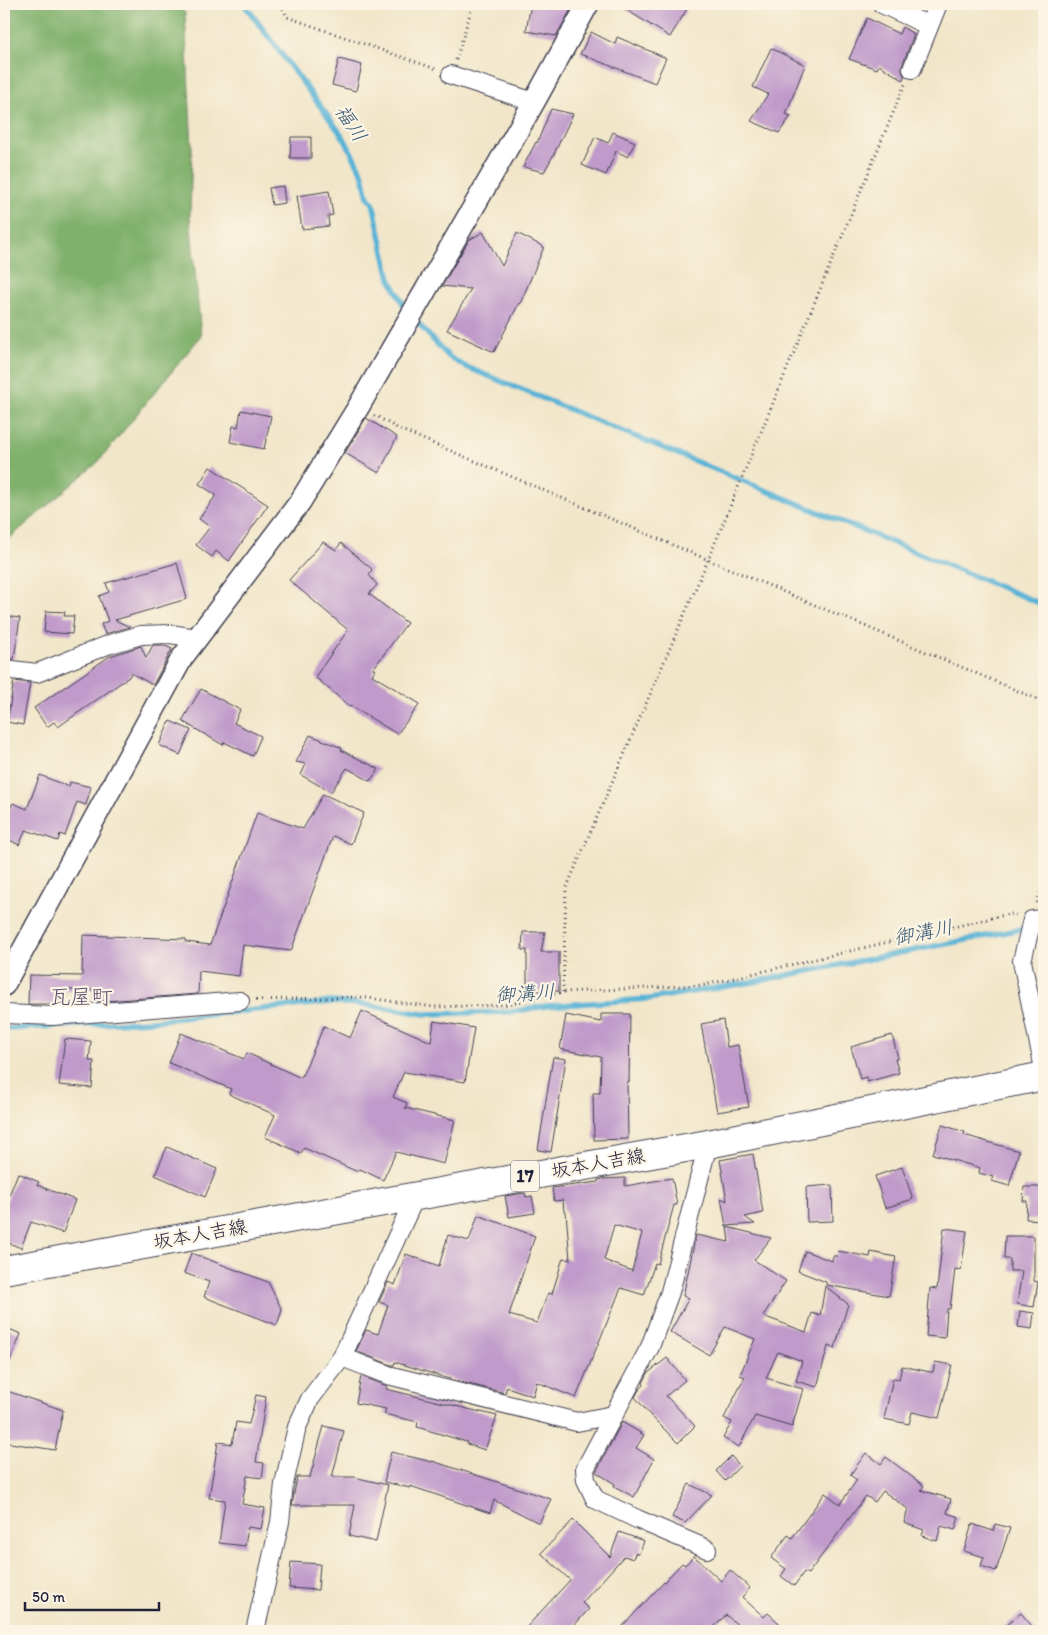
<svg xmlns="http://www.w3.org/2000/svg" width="1048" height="1635" font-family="Itim,'Klee One',sans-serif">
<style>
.forest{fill:#80b16c;stroke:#516a54}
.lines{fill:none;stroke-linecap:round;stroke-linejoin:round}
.stream{stroke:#58b3d6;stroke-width:5.5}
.building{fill:#bf9aca;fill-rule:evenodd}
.minor-casing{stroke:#413f50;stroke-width:20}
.tertiary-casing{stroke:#413f50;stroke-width:24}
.primary-casing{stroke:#413f50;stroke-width:30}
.path{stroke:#413f50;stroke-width:3;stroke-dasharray:1 4;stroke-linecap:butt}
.minor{stroke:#fff;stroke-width:18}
.tertiary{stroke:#fff;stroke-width:21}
.primary{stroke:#fff;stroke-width:28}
.labels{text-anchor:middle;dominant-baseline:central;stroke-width:4.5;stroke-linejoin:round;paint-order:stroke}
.shield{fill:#fcf5e5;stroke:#63616e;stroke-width:1}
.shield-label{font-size:18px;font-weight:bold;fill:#22223b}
.street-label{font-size:19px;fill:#22223b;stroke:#fcf5e5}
.water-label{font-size:20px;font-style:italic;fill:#355571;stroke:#fcf5e5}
.quarter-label{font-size:21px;fill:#594c6d;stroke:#fcf5e5}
</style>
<rect width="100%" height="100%" fill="#fcf5e5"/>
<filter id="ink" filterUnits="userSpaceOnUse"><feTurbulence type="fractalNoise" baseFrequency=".02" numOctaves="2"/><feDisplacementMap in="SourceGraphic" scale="10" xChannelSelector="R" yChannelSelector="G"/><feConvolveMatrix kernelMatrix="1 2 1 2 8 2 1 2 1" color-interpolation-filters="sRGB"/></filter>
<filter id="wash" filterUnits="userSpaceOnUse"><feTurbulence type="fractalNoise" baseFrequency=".0096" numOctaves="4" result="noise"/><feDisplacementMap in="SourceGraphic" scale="20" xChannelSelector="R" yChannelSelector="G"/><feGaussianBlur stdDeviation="1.12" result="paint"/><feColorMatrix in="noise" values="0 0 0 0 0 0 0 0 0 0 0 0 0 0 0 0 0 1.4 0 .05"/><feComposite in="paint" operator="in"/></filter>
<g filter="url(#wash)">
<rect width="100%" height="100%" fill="#f1e6c9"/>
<!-- forest -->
<path class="forest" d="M 4,4 L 177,4 L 185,13 L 192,148 L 190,217 L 201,336 L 98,462 L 4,543 Z"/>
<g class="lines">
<!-- stream -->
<path class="stream" d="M 244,4 L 344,138 L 363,175 L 368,198 L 373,203 L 390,279 L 407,311
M 413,318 L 449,357 L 464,366 L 1044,605
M 4,1029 L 151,1021 L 331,1002 L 361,1004 L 424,1014 L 511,1012 L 546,1006 L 649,999 L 753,982 L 1027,928"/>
</g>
<g id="blocks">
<!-- building -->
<path class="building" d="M 531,4 L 574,4 L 556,36 L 526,31 Z
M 617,4 L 690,4 L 670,37 Z
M 867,18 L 899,34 L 902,27 L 914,34 L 902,66 L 902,71 L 904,76 L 903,80 L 879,65 L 877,69 L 849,59 Z
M 591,32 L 615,44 L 617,37 L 666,58 L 655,83 L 580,54 Z
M 771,48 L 805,65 L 786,114 L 791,116 L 779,133 L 751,121 L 768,94 L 753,87 Z
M 339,59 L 362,65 L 356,91 L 332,85 Z
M 551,109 L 573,114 L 554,154 L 544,172 L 523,167 L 536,142 L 537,143 Z
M 613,132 L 635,142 L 628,157 L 616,151 L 606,175 L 582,165 L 595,137 L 608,143 Z
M 291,137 L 311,137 L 311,158 L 290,158 Z
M 283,186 L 285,203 L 272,205 L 269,188 Z
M 329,191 L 333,215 L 328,216 L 329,226 L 302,229 L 297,196 Z
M 483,232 L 502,266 L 517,233 L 544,247 L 520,304 L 519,303 L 494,352 L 447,330 L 471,289 L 442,286 L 469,240 Z
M 241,410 L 271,416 L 264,449 L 230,442 L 233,426 L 238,427 Z
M 366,418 L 397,437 L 379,473 L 345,453 Z
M 210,467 L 268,505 L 229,561 L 216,551 L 212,557 L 196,545 L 210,527 L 199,519 L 216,495 L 199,484 Z
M 323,542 L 336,550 L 341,543 L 372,569 L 369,575 L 377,585 L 369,594 L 407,623 L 373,669 L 375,670 L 372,675 L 420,704 L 397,734 L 351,706 L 350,707 L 315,677 L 348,630 L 289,580 Z
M 177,563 L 187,599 L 115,620 L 130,627 L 105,634 L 101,624 L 108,621 L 99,596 L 109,592 L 106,583 Z
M 46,611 L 65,612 L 64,616 L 74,616 L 72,634 L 44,632 Z
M 4,616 L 20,618 L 14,659 L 4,659 Z
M 153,645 L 163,645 L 172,649 L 153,685 L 131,673 L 129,677 L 58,727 L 54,722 L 47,727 L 34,708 L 110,656 L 141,646 L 146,658 Z
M 14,681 L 30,683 L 23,725 L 7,722 Z
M 201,689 L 240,710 L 234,723 L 261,736 L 253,756 L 224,742 L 223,745 L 182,721 Z
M 170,721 L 191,730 L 180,755 L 159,745 Z
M 310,735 L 342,748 L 341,750 L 379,769 L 370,781 L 347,768 L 331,792 L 301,775 L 306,764 L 296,762 Z
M 40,775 L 69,787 L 70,782 L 91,787 L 86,805 L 77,802 L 65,836 L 60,834 L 58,841 L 26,830 L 19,845 L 4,837 L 4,811 L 8,813 L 13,803 L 27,809 Z
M 323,794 L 364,813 L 351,844 L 333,836 L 291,951 L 243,945 L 239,976 L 199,971 L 198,994 L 104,1001 L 94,1001 L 94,990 L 64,990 L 64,1004 L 28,1004 L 29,975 L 82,976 L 83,935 L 186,939 L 186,942 L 210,945 L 257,813 L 303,829 Z
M 523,932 L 545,932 L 541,952 L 559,952 L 559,991 L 527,991 L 527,950 L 522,950 Z
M 362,1011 L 431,1042 L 434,1021 L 474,1028 L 465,1082 L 404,1072 L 393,1097 L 407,1103 L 405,1108 L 455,1120 L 444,1164 L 396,1152 L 383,1180 L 360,1169 L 358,1172 L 304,1148 L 301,1153 L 265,1137 L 275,1115 L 229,1094 L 231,1089 L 169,1063 L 181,1033 L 244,1059 L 247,1053 L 301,1078 L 324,1026 L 350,1038 Z
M 601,1014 L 630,1014 L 629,1082 L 627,1082 L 628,1139 L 594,1140 L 593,1093 L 600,1093 L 601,1057 L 560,1049 L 566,1015 L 601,1022 Z
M 723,1020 L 727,1047 L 738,1045 L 749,1107 L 717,1112 L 701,1024 Z
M 892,1035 L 898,1058 L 895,1059 L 899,1073 L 867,1082 L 866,1077 L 860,1079 L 851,1047 Z
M 65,1039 L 91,1041 L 89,1061 L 94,1061 L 92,1088 L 59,1085 Z
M 553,1057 L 566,1059 L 551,1152 L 538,1150 Z
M 942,1125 L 965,1132 L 964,1135 L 1019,1151 L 1009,1186 L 992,1181 L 993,1177 L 979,1173 L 980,1168 L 933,1154 Z
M 167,1147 L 217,1169 L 205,1197 L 155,1175 Z
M 753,1154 L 763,1213 L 745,1217 L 755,1224 L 726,1226 L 721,1198 L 727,1201 L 720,1160 Z
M 902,1167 L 913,1199 L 885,1208 L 875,1176 Z
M 18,1173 L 39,1182 L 37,1185 L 75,1200 L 63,1233 L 31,1222 L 21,1248 L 4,1241 L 4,1208 Z
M 625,1178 L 625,1186 L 672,1178 L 677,1205 L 674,1205 L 658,1264 L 655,1263 L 644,1295 L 621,1288 L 576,1398 L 537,1382 L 533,1396 L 507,1387 L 505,1393 L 453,1380 L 395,1362 L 394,1365 L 391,1365 L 356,1351 L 366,1330 L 378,1334 L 388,1305 L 379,1302 L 388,1282 L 395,1285 L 406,1254 L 439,1266 L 448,1235 L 469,1241 L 478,1215 L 535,1236 L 509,1315 L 537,1323 L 548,1293 L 552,1294 L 563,1258 L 570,1260 L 566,1212 L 564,1212 L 563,1200 L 554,1201 L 552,1188 L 598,1182 L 598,1180 L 603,1179 ZM 614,1225 L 642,1233 L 632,1271 L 604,1260 Z
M 832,1185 L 833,1221 L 807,1222 L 806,1187 Z
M 1024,1187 L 1044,1187 L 1044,1220 L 1026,1219 L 1027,1201 L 1023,1201 Z
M 525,1193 L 526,1197 L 532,1196 L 535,1213 L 509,1217 L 505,1196 Z
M 727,1227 L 771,1238 L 754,1260 L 786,1281 L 763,1316 L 806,1332 L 812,1313 L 820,1316 L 825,1286 L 848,1304 L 835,1348 L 828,1346 L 817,1387 L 796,1381 L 802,1361 L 778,1352 L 766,1378 L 803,1389 L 792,1427 L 755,1416 L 739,1447 L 723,1438 L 732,1422 L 724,1418 L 745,1377 L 740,1375 L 755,1339 L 725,1327 L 709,1355 L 670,1332 L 689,1298 L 683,1296 L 696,1235 L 729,1242 Z
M 944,1228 L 967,1231 L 961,1270 L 955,1269 L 950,1309 L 947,1309 L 945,1338 L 926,1336 L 930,1288 L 937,1289 Z
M 1005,1236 L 1034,1236 L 1034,1281 L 1038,1282 L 1034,1307 L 1017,1304 L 1022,1271 L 1010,1271 L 1010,1259 L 1004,1259 Z
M 805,1251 L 832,1261 L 833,1256 L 837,1256 L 838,1251 L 870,1257 L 871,1252 L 896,1257 L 889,1296 L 826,1285 L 826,1282 L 798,1271 Z
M 191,1253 L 268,1282 L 282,1310 L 277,1325 L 204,1297 L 209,1282 L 184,1273 Z
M 1020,1311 L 1034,1313 L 1032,1329 L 1018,1327 Z
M 4,1327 L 21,1334 L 4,1375 Z
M 667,1358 L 685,1380 L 666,1396 L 695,1426 L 678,1443 L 650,1415 L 635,1397 L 639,1390 L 644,1385 L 643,1383 L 648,1373 Z
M 935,1362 L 952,1365 L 939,1418 L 912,1412 L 909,1424 L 884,1419 L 893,1378 L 899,1379 L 902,1366 L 930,1372 L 933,1372 Z
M 361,1376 L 387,1386 L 386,1389 L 497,1416 L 485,1450 L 467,1444 L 467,1442 L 417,1427 L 418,1422 L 384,1414 L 386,1409 L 356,1403 Z
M 4,1390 L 63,1410 L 55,1450 L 4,1442 Z
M 256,1395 L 266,1397 L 256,1462 L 264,1463 L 262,1478 L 247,1476 L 242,1504 L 265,1508 L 261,1529 L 248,1527 L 245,1546 L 219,1543 L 225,1500 L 209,1498 L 218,1442 L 232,1444 L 236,1422 L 249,1424 Z
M 622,1422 L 644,1435 L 636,1448 L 654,1459 L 634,1497 L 614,1486 L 615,1484 L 596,1472 Z
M 324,1426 L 344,1431 L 332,1477 L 354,1477 L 388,1485 L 376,1542 L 349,1536 L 355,1505 L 292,1505 L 297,1477 L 310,1477 Z
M 391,1452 L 432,1462 L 432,1461 L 551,1499 L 539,1523 L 494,1500 L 490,1513 L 410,1486 L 410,1488 L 384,1482 Z
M 866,1453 L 881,1464 L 886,1457 L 924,1486 L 921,1490 L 951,1499 L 947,1513 L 959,1517 L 955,1530 L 941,1526 L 937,1541 L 922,1536 L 924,1530 L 904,1523 L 908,1509 L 883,1491 L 875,1502 L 866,1496 L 808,1574 L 804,1572 L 794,1586 L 781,1576 L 786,1569 L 771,1558 L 788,1535 L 792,1538 L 825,1493 L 840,1504 L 857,1480 L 850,1475 Z
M 731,1456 L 740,1466 L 725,1481 L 716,1471 Z
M 689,1484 L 712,1495 L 685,1523 L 672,1517 Z
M 573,1520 L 610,1557 L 619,1532 L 644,1541 L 639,1554 L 635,1553 L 633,1559 L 624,1556 L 582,1603 L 589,1609 L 569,1631 L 523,1631 L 570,1580 L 541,1553 Z
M 972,1524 L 993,1531 L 995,1524 L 1010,1528 L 996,1571 L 981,1566 L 984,1557 L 964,1551 Z
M 694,1556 L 721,1581 L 730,1570 L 750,1588 L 742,1597 L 764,1617 L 768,1613 L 788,1631 L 745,1631 L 726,1615 L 710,1631 L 618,1631 L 682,1563 L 685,1565 Z
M 291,1562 L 320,1564 L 318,1590 L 289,1588 Z
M 1021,1613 L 1036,1631 L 999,1631 Z"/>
</g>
</g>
<g filter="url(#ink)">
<use href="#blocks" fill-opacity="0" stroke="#413f50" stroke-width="1"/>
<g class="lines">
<defs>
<path id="minor" d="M 882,4 L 929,26
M 912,69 L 938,4
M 451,75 L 534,102
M 4,669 L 37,673 L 110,644 L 141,635 L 170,634 L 197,638
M 1044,919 L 1032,920 L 1022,961 L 1044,1069
M 4,1014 L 53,1016 L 240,1001
M 342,1357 L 388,1375 L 577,1422 L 613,1415
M 707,1549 L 637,1519 L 595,1499 L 586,1480 L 585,1469 L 650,1347 L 670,1292 L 708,1144
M 255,1631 L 280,1522 L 284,1484 L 297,1427 L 310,1399 L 342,1357 L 416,1195"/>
<path id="tertiary" d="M 4,985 L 182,658 L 300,502 L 359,406 L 534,102 L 588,4"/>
<path id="primary" d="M 4,1270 L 708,1144 L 1044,1076"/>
</defs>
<!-- minor casing -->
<use href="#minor" class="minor-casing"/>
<!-- tertiary casing -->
<use href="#tertiary" class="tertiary-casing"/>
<!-- primary casing -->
<use href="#primary" class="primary-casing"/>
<!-- path -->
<path class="path" d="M 281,4 L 287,17 L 436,69
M 456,60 L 473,4
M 374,415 L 399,429 L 1044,702
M 1037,903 L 1044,882
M 563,992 L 566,889 L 708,560 L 905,84
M 256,1000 L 360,997 L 434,1007 L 504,1005 L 563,992 L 704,985 L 1009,914 L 1016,915"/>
<!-- minor -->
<use href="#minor" class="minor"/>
<!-- tertiary -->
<use href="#tertiary" class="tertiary"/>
<!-- primary -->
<use href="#primary" class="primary"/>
</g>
</g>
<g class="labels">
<!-- shield labels -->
<rect class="shield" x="511" y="1160.5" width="28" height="31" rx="4"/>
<g class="shield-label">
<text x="525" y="1176">17</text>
</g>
<!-- street labels -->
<g class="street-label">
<text transform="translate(598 1163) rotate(-10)">坂本人吉線</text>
<text transform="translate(200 1234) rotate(-10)">坂本人吉線</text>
</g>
<!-- water labels -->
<g class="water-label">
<text transform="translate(351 123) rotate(57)">福川</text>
<text transform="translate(923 932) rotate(-11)">御溝川</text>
<text transform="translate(525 993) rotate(-4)">御溝川</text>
</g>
<!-- quarter labels -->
<g class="quarter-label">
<text x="81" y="996">瓦屋町</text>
</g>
</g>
<!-- margin -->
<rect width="1048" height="1635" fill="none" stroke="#fcf5e5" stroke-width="20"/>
<!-- scale -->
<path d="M25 1602v8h134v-8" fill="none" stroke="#22223b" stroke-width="2.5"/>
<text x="32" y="1602" font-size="15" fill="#22223b" stroke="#fcf5e5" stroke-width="4" paint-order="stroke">50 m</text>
</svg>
